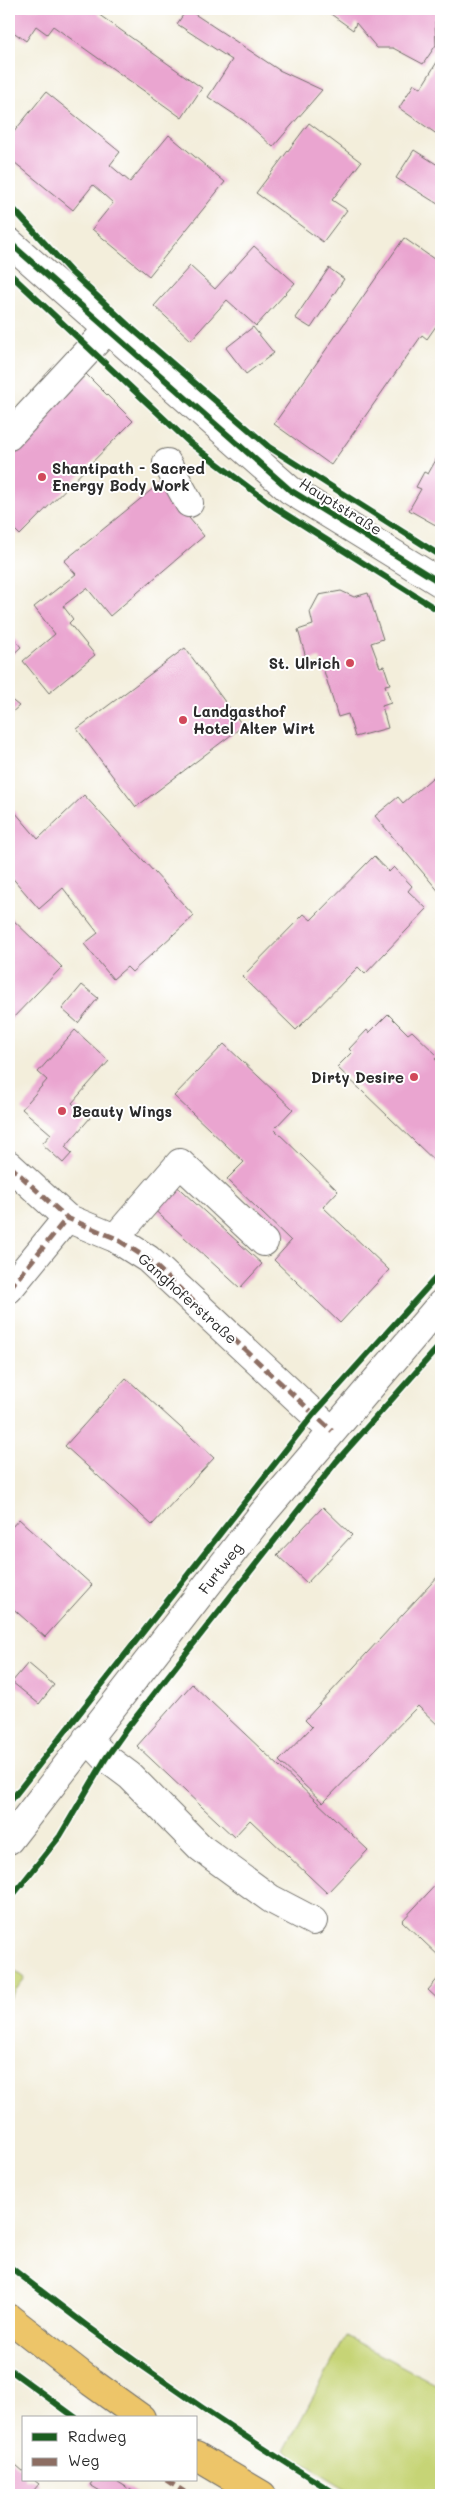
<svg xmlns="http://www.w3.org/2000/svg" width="450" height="2504" font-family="Mali,sans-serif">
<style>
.green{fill:#c6d476;stroke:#788050}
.building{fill:#eaa5d0}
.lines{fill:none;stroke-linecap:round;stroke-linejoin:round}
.minor-casing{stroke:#716f69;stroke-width:30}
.major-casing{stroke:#716f69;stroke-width:30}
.minor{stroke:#fff;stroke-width:28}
.major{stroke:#edc569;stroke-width:28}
.quiet{stroke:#8d6e63;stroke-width:5;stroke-dasharray:10 5;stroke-linecap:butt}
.cycleway-casing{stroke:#fff;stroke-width:9}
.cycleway{stroke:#1b5e20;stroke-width:6}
.poi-dot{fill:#d1495b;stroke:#fff;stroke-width:2}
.labels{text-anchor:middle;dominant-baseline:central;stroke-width:4;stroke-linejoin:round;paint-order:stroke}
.poi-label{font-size:15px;font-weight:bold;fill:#2b2b2b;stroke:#fff;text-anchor:start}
.street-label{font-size:15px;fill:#2b2b2b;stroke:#fff}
</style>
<rect width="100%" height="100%" fill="#fff"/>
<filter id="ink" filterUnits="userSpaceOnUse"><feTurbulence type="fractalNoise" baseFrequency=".02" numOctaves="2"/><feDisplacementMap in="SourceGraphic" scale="10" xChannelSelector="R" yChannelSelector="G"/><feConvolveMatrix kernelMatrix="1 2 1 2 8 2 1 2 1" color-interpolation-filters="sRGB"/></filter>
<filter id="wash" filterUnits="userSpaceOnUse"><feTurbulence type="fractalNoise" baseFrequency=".0096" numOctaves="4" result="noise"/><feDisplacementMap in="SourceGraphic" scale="20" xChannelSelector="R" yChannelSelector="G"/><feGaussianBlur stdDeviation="1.12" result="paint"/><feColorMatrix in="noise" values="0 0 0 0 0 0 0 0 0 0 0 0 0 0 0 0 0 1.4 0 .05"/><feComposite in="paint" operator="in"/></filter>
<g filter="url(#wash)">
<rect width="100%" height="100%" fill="#f3eedb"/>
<!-- green -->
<path class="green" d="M 12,1968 L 25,1978 L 9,1999 L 9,1972 Z
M 346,2336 L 441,2387 L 441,2495 L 356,2495 L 284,2451 Z"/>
<g id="blocks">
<!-- building -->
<path class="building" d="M 9,9 L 91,9 L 202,88 L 182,118 L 53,26 L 47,34 L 36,26 L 26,41 L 9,29 Z
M 187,9 L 279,70 L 322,90 L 273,147 L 246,122 L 208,97 L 232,60 L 177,24 Z
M 330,9 L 441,9 L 435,22 L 436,45 L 423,64 L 393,48 L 377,48 L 356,23 L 353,30 L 328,12 Z
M 437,62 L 441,65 L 441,137 L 399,108 L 414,84 L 421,88 Z
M 46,92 L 120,152 L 110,165 L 130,182 L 169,135 L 225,182 L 149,276 L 92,229 L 113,203 L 93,185 L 73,210 L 9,158 L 9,138 Z
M 309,123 L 361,162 L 332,200 L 347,210 L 323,242 L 256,193 Z
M 414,150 L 441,167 L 441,206 L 396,178 Z
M 404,238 L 441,264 L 441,319 L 427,339 L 422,335 L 331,465 L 274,424 Z
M 254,246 L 295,283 L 256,326 L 227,300 L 191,340 L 154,306 L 190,266 L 215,289 Z
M 329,268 L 344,279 L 311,328 L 295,318 Z
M 253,327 L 274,353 L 246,374 L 226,348 Z
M 84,372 L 133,421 L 20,535 L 9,524 L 9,448 Z
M 441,451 L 441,528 L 409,510 L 421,489 L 416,487 L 424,472 L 428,474 Z
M 160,483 L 204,536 L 110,616 L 87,588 L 63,606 L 73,619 L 69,623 L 95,655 L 49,693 L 23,661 L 55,634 L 34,607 L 76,574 L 64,561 Z
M 341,591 L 354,597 L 368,593 L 383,639 L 371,643 L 380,667 L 384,666 L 390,684 L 385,685 L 391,703 L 382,706 L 388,728 L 355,737 L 348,714 L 338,717 L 320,658 L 307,661 L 298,630 L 313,625 L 310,612 L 319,595 Z
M 9,633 L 21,647 L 9,658 Z
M 185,648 L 243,726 L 136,807 L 77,729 Z
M 9,698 L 19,706 L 9,715 Z
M 439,772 L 441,775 L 441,894 L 375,816 L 398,797 L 403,803 Z
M 84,795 L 194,916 L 132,972 L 127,967 L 113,979 L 84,944 L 98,933 L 63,888 L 39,909 L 9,874 L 9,805 L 38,839 Z
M 374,856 L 389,872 L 394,867 L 412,886 L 408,891 L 427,909 L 365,974 L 358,967 L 296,1030 L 242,977 L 304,914 L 311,920 Z
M 9,916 L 62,967 L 9,1022 Z
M 82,985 L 98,998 L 78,1023 L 62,1009 Z
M 388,1014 L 408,1034 L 412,1031 L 438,1056 L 435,1059 L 441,1065 L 441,1167 L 337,1067 L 352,1052 L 349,1049 L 367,1030 L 369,1033 Z
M 75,1030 L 109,1061 L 72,1103 L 90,1118 L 65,1147 L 72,1153 L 63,1163 L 42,1144 L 51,1134 L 22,1109 L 47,1080 L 38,1072 Z
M 224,1044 L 293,1109 L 274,1129 L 338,1191 L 323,1207 L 389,1270 L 340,1323 L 274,1260 L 291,1241 L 227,1179 L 244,1162 L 174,1096 Z
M 171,1181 L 262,1264 L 240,1288 L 150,1206 Z
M 126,1378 L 214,1458 L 152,1525 L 65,1446 Z
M 323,1507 L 352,1535 L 307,1583 L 277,1555 Z
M 19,1519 L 92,1585 L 45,1637 L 9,1605 L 9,1526 L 11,1528 Z
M 441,1573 L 441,1728 L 418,1706 L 323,1803 L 279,1761 L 312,1727 L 305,1720 Z
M 28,1663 L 54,1685 L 39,1704 L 12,1682 Z
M 192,1684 L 368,1850 L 327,1893 L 250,1820 L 234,1837 L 137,1746 Z
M 441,1879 L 441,1958 L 402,1921 Z
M 441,1975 L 441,2002 L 428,1990 Z
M 9,2459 L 24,2472 L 24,2480 L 34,2480 L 39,2484 L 34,2490 L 41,2495 L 9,2495 Z
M 93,2480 L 115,2480 L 139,2495 L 107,2495 L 90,2485 Z"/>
</g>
</g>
<g filter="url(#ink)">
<use href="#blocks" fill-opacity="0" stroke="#716f69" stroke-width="1"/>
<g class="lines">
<defs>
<path id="minor" d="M 9,242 L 290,490 L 441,583
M 9,436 L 108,329
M 167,463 L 189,503
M 9,1165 L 67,1218 L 115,1238 L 148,1259 L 332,1431
M 115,1238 L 180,1163 L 264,1242
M 9,1289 L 67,1218
M 87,1738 L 106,1758 L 130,1776 L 201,1848 L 271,1899 L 313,1921
M 9,1840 L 263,1513 L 441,1304"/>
<path id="major" d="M 9,2318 L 91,2382 L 141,2418
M 196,2456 L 262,2495"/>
</defs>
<!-- minor casing -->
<use href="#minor" class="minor-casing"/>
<!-- major casing -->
<use href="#major" class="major-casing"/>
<!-- minor -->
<use href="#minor" class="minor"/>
<!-- major -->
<use href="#major" class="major"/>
<!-- quiet -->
<path class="quiet" d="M 9,1165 L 67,1218 L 115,1238 L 148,1259 L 332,1431
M 9,1289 L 67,1218
M 166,2480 L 189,2495"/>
<defs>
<path id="cycleway" d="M 9,204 L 71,272 L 129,326 L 269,447 L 441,556
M 9,242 L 290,490 L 441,583
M 9,273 L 190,443 L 276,508 L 441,612
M 9,1803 L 313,1415 L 441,1272
M 9,1900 L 60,1836 L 106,1758 L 125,1731 L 336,1462 L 441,1344
M 9,2266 C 115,2350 223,2425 338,2495
M 9,2369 L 76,2418"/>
</defs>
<!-- cycleway casing -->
<use href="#cycleway" class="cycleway-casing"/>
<!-- cycleway -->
<use href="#cycleway" class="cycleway"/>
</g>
</g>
<!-- markers -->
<g class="poi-dot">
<circle cx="42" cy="477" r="5"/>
<circle cx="350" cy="663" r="5"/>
<circle cx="183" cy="720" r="5"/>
<circle cx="414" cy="1077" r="5"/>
<circle cx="62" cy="1111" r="5"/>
</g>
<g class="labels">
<!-- poi labels -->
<g class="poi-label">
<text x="52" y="468">Shantipath - Sacred<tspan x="52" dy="17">Energy Body Work</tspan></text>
<text x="340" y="663" text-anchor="end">St. Ulrich</text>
<text x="193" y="711">Landgasthof<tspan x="193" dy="17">Hotel Alter Wirt</tspan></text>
<text x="404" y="1077" text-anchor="end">Dirty Desire</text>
<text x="72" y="1111">Beauty Wings</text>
</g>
<!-- street labels -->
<g class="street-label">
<text transform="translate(341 506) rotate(32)">Hauptstraße</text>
<text transform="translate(188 1298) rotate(42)">Ganghoferstraße</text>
<text transform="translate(220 1568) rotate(-52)">Furtweg</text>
</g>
</g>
<!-- margin -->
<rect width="450" height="2504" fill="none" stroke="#fff" stroke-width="30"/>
<!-- legend -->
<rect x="22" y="2416" width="175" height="65" fill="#ffffff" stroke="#aaaaaa"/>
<rect x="32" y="2433" width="25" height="8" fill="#1b5e20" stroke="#aaaaaa"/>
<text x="68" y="2442" font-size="15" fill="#2b2b2b">Radweg</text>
<rect x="32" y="2458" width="25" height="8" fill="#8d6e63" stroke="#aaaaaa"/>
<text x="68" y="2466" font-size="15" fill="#2b2b2b">Weg</text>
</svg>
